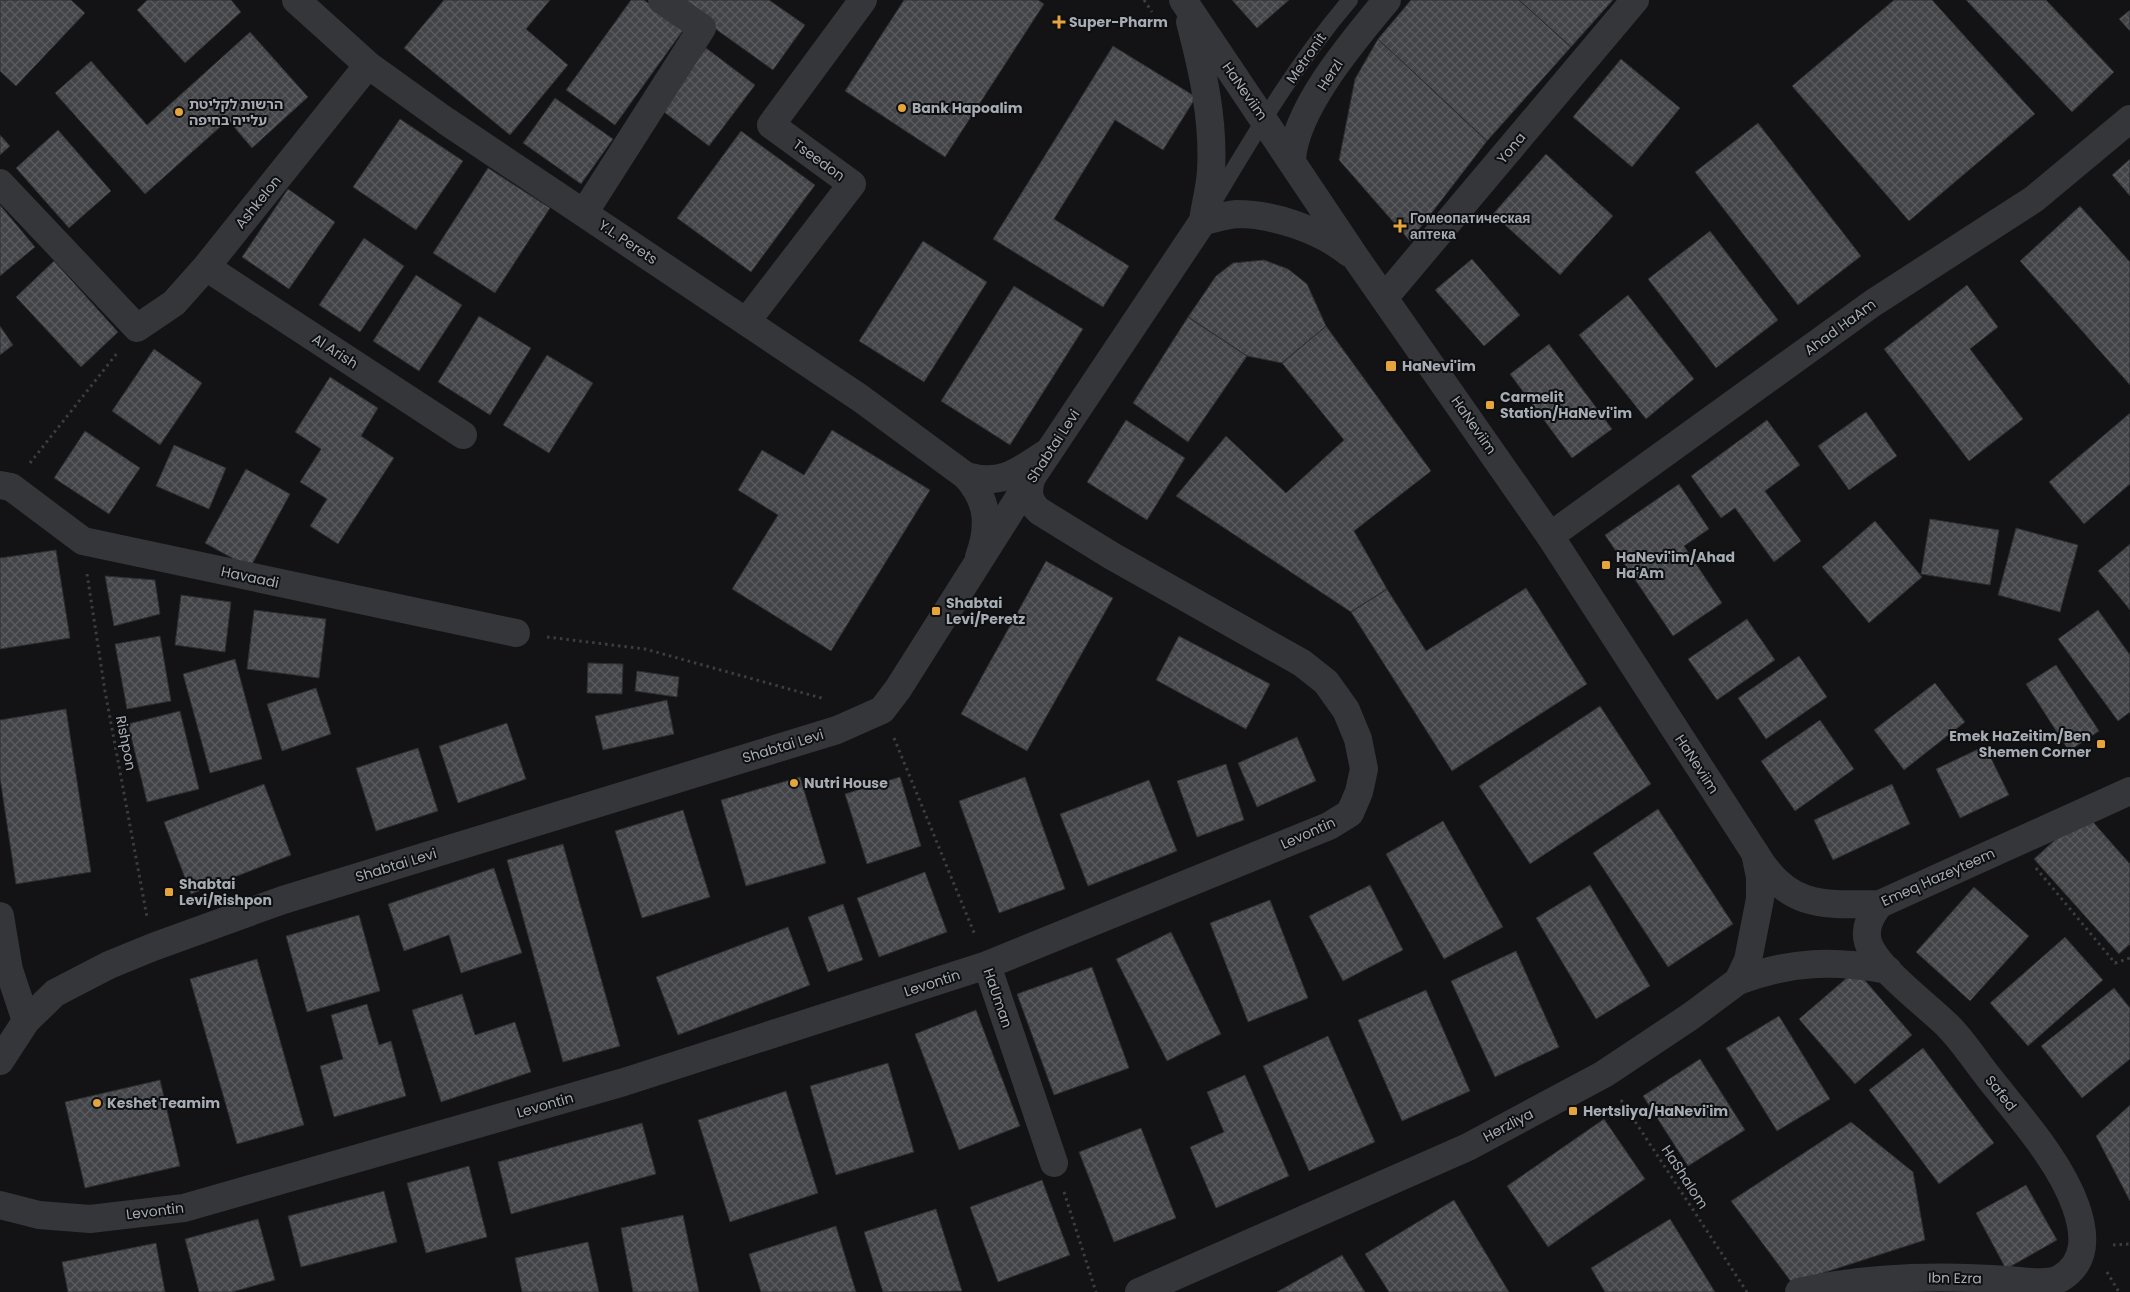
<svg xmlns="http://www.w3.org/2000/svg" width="2130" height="1292" font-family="Poppins,'Noto Sans Hebrew',sans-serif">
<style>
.building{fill:url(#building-cross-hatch);stroke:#2e2e31}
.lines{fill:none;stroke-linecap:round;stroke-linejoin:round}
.path{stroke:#3b3d41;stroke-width:3;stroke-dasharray:2.5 4;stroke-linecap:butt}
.service{stroke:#35363a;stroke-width:16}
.minor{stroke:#35363a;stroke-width:28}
.tertiary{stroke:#35363a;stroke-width:28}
.poi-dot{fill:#e5a53c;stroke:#0e0f10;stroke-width:2}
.labels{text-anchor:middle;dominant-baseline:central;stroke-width:4;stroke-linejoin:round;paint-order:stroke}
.poi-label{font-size:14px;font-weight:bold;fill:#a6abb4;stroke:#0e0f10;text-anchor:start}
.street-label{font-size:14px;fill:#a6abb4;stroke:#0e0f10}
</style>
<defs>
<pattern id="building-cross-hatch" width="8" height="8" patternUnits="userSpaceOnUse" patternTransform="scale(1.25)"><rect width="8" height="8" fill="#424448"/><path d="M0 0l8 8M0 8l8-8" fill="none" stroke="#5a5c60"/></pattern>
</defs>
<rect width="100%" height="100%" fill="#131315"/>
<!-- building -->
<path class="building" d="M 0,0 L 71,0 L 85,13 L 16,86 L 0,71 Z
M 147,0 L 231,0 L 241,12 L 185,63 L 137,10 Z
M 444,0 L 550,0 L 526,29 L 568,65 L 510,135 L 404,48 Z
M 631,0 L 644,0 L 684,29 L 615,125 L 566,90 Z
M 675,0 L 769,0 L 805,25 L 773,70 Z
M 904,0 L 1038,0 L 1044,4 L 945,157 L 845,91 Z
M 1232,0 L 1289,0 L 1257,28 Z
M 1411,0 L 1519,0 L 1571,47 L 1487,141 L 1378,39 Z
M 1519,0 L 1613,0 L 1571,47 Z
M 1894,0 L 1932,0 L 2035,114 L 1909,221 L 1792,86 Z
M 1966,0 L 2046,0 L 2114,72 L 2072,112 Z
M 2130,10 L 2130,31 L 2119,19 Z
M 250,32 L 308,97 L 252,148 L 228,120 L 145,194 L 55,93 L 91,61 L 147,125 Z
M 1378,39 L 1487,141 L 1410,241 L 1339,160 L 1355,79 Z
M 1113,46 L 1196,97 L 1163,150 L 1115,120 L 1054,219 L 1129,266 L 1103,307 L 993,239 Z
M 706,48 L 755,85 L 709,146 L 660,109 Z
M 1621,59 L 1680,108 L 1632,167 L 1573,117 Z
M 555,98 L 613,139 L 581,184 L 523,143 Z
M 400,119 L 463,161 L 416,230 L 353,187 Z
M 1758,123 L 1861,256 L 1798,305 L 1695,172 Z
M 58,130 L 111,191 L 69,228 L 16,168 Z
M 741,131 L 815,185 L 751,272 L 677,218 Z
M 0,135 L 10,146 L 0,155 Z
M 1546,154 L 1613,216 L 1560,275 L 1493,214 Z
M 2130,159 L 2130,196 L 2112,175 Z
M 488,168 L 550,208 L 495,293 L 433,253 Z
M 288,189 L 335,222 L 289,289 L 242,257 Z
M 0,205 L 35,247 L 0,276 Z
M 2080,206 L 2130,262 L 2130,385 L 2020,261 Z
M 1710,231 L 1778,320 L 1716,368 L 1648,279 Z
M 364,238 L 404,266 L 360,332 L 319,305 Z
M 923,241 L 987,282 L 924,382 L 859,341 Z
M 1472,259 L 1520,315 L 1484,346 L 1435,290 Z
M 1264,260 L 1288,269 L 1307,284 L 1326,326 L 1282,363 L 1247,356 L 1188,317 L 1216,276 L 1233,263 Z
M 54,261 L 118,332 L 81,367 L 16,297 Z
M 416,275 L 462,305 L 419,371 L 373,341 Z
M 1967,285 L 1998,327 L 1970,349 L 2023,419 L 1969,461 L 1884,349 Z
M 1014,286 L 1083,329 L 1010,445 L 941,401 Z
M 1628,295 L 1694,379 L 1646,419 L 1579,335 Z
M 479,316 L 531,348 L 490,415 L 438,382 Z
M 1188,317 L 1247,356 L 1188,442 L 1133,403 Z
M 0,326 L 13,345 L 0,355 Z
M 1326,326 L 1431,471 L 1354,531 L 1387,589 L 1351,612 L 1176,496 L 1226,436 L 1286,493 L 1344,440 L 1282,363 Z
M 1549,344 L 1612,429 L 1572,458 L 1510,374 Z
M 154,349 L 202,383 L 160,445 L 112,411 Z
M 547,355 L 593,383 L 549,453 L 503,425 Z
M 330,377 L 378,408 L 361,436 L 394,458 L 338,544 L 310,526 L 327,499 L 300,482 L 321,449 L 295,432 Z
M 1866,412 L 1897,456 L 1849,490 L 1818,446 Z
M 2130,413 L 2130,484 L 2084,524 L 2049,482 Z
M 1126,420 L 1185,458 L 1147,520 L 1087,482 Z
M 1767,420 L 1800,465 L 1765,491 L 1801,541 L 1774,562 L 1735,508 L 1721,518 L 1691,476 Z
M 832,430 L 930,490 L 831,651 L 732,589 L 778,515 L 738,490 L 762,450 L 804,475 Z
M 85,431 L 140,468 L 109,514 L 54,478 Z
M 174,445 L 226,468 L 209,509 L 156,486 Z
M 246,469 L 290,494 L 250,568 L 205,543 Z
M 1679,484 L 1709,529 L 1684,546 L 1722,603 L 1673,636 L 1605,535 Z
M 1930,519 L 1999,530 L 1990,585 L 1921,574 Z
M 1875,521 L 1922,577 L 1869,623 L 1822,567 Z
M 2016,528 L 2078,545 L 2060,612 L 1998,595 Z
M 2130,544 L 2130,610 L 2098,571 Z
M 56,550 L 70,638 L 0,649 L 0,558 Z
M 1046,561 L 1113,598 L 1027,751 L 961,714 Z
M 105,576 L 155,580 L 160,614 L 114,626 Z
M 1526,588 L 1587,684 L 1452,771 L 1351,612 L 1387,589 L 1426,651 Z
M 181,595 L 231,602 L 225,652 L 175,645 Z
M 254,610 L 326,619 L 319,678 L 247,669 Z
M 2098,610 L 2130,655 L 2130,712 L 2118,721 L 2058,639 Z
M 1747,619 L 1775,660 L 1717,700 L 1688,659 Z
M 160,636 L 171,701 L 127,709 L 115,644 Z
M 1179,636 L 1270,684 L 1246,729 L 1156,680 Z
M 1799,656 L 1827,697 L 1766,739 L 1738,698 Z
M 235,659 L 262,759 L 210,773 L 183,674 Z
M 588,663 L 623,664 L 622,694 L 587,693 Z
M 2056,665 L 2099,731 L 2069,751 L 2026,684 Z
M 637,671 L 679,677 L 677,697 L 635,691 Z
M 1935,683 L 1965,722 L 1904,770 L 1874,730 Z
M 316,688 L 331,734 L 282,751 L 267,704 Z
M 667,700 L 674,734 L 603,750 L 595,716 Z
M 1600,706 L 1651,784 L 1530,864 L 1479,786 Z
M 66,709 L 91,872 L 16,884 L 0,778 L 0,720 Z
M 180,711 L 199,789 L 147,802 L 128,724 Z
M 1820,720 L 1854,769 L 1795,811 L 1761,761 Z
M 507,723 L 526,779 L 458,803 L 439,746 Z
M 1297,737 L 1316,781 L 1257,807 L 1238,763 Z
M 1985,746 L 2009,795 L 1960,818 L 1936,769 Z
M 418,748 L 438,811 L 376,831 L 356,768 Z
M 1226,764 L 1244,820 L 1197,837 L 1177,781 Z
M 800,777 L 826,863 L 746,886 L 721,800 Z
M 900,777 L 921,846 L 867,864 L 845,794 Z
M 1025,777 L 1065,889 L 999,913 L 959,801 Z
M 1149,780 L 1177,851 L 1088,886 L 1060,814 Z
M 264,784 L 291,855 L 191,894 L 164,822 Z
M 1892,784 L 1910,824 L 1833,860 L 1814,820 Z
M 1658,809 L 1733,924 L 1668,967 L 1593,853 Z
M 683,810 L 710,897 L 642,918 L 615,831 Z
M 2085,813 L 2130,864 L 2130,944 L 2119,954 L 2034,859 Z
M 1443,821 L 1503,927 L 1444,959 L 1386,854 Z
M 563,844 L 620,1046 L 563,1062 L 507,860 Z
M 494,868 L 522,953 L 461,973 L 449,935 L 404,951 L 388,904 Z
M 925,872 L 947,932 L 879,957 L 857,898 Z
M 1370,885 L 1403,950 L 1343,981 L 1309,916 Z
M 1590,885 L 1650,986 L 1596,1019 L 1536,918 Z
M 1974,887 L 2029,936 L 1970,1001 L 1916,952 Z
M 1270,900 L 1308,998 L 1248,1022 L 1210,923 Z
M 843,904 L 863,960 L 828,972 L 808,917 Z
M 359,915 L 380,991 L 307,1012 L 286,936 Z
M 788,927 L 810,985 L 678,1035 L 656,977 Z
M 1171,932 L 1221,1034 L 1167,1061 L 1116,959 Z
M 2065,937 L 2103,980 L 2028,1046 L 1990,1003 Z
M 1516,951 L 1559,1047 L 1495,1077 L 1451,981 Z
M 257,959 L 304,1125 L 237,1144 L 190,979 Z
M 1092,967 L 1129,1068 L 1054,1095 L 1017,994 Z
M 1856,970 L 1912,1035 L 1855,1084 L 1799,1019 Z
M 2114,988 L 2130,1008 L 2130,1059 L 2082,1098 L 2041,1046 Z
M 1426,990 L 1470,1091 L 1402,1121 L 1358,1020 Z
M 462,994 L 475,1035 L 515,1022 L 531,1072 L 441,1102 L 412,1010 Z
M 367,1004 L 379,1045 L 391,1041 L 406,1096 L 334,1117 L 320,1066 L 343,1059 L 331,1015 Z
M 976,1010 L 1020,1126 L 959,1150 L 915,1034 Z
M 1779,1016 L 1830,1099 L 1777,1131 L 1726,1048 Z
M 1328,1036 L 1375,1142 L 1309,1171 L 1263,1066 Z
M 1923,1048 L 1994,1143 L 1939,1184 L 1869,1090 Z
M 1700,1059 L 1745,1130 L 1688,1166 L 1643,1096 Z
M 888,1063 L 914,1152 L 836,1175 L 810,1086 Z
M 1245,1075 L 1289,1176 L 1216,1208 L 1190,1147 L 1224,1132 L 1207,1092 Z
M 160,1080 L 180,1166 L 85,1188 L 65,1102 Z
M 786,1091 L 818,1193 L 730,1222 L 698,1120 Z
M 2130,1105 L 2130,1201 L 2096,1136 Z
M 1604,1119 L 1645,1179 L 1548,1247 L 1507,1186 Z
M 1851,1122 L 1913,1172 L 1925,1240 L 1792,1283 L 1731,1201 Z
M 642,1123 L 656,1174 L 511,1214 L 498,1162 Z
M 1141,1128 L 1176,1218 L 1114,1242 L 1079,1152 Z
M 469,1166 L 487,1237 L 426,1253 L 407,1183 Z
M 1042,1180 L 1070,1255 L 998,1282 L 970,1207 Z
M 2026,1185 L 2057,1240 L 2006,1269 L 1976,1213 Z
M 384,1191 L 397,1242 L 301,1267 L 288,1216 Z
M 1454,1200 L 1509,1292 L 1389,1292 L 1365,1254 Z
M 936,1209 L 962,1291 L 883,1292 L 864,1232 Z
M 683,1215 L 699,1292 L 633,1292 L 621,1228 Z
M 258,1219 L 275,1280 L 232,1292 L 199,1292 L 185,1239 Z
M 1670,1219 L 1715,1292 L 1605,1292 L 1591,1268 Z
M 836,1226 L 856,1292 L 761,1292 L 749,1254 Z
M 588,1242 L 599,1292 L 522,1292 L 515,1258 Z
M 156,1243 L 165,1292 L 68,1292 L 62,1262 Z
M 1342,1255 L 1365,1292 L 1277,1292 Z"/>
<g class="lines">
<!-- path -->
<path class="path" d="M 1144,0 L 1152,12
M 30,463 L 118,352
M 87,574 L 105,691 L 147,917
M 547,637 L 645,649 L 825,699
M 894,738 L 975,935
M 2036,868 L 2115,963 L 2130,958
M 1621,1100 L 1747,1292
M 1064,1192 L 1096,1292
M 2113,1245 L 2130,1244
M 2107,1272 L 2119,1292"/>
<!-- service -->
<path class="service" d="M 1212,205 C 1254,135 1296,63 1350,0"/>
<!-- minor -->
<path class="minor" d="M 296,0 L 368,65 L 446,121 L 860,398 L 966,476 C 989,501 990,527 979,557
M 0,183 L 137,328 L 174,303 L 206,267 L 368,65
M 584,213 L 702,28 L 662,0
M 206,267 L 463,435
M 1385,297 L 1635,0
M 746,322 L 852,184 L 771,125 L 863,0
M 966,476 C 1000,486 1018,472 1045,454
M 0,485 L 11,487 L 83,541 L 516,633
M 1550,536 L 1873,303 L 2034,199 L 2130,119
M 1755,853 C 1787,908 1822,905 1880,904 L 2130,791
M 0,916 L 9,970 L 26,1021
M 987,965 L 1054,1163
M 1738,981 C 1791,961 1833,960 1888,970
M 0,1205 L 39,1215 L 90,1219 L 184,1208 L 624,1082 L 987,965 L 1329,826 L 1350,813 L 1359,792 L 1364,769 L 1358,739 L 1346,710 L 1326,682 L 1302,663 L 1112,556 L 1039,511 C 1028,501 1027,491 1032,477
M 1799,1292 C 1868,1276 1939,1275 2009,1280 C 2024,1281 2048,1286 2061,1278 C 2088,1261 2085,1233 2076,1207 C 2060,1161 2020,1117 1990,1079 C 1976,1062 1964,1042 1948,1026 C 1927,1005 1876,968 1868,942 C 1864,927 1871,915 1880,904"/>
<!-- tertiary -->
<path class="tertiary" d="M 1190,22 C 1203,71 1214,121 1211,171 C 1210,188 1205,205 1203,221
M 1292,159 C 1296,107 1354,40 1387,0
M 0,1061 L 26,1021 L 55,993 L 109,965 L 153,947 L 283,900 L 837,730 L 882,710 L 898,689 L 1032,477 L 1203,221 C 1214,219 1225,215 1237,214 C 1273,214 1321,230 1349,253
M 1139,1292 L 1468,1147 L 1604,1074 L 1691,1016 L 1738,981 L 1748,960 L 1760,899 L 1760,877 L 1755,853 L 1550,536 L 1358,261 L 1183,0"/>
</g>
<!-- markers -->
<g class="poi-dot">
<path d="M1056.5 14.5h5v5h5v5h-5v5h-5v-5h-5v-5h5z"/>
<circle cx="902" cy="108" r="5"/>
<circle cx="179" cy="112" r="5"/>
<path d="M1397.5 218.5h5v5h5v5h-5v5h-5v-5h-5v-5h5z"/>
<rect x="1385" y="360" width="12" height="12" rx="2.5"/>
<rect x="1485" y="400" width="10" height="10" rx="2.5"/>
<rect x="1601" y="560" width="10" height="10" rx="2.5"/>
<rect x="931" y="606" width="10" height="10" rx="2.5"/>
<rect x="2096" y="739" width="10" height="10" rx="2.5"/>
<circle cx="794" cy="783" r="5"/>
<rect x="164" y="887" width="10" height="10" rx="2.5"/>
<circle cx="97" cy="1103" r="5"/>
<rect x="1568" y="1106" width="10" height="10" rx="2.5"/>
</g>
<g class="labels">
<!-- poi labels -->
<g class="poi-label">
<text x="1069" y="22">Super-Pharm</text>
<text x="189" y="104">הרשות לקליטת<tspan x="189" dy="16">עלייה בחיפה</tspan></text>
<text x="912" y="108">Bank Hapoalim</text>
<text x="1410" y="218">Гомеопатическая<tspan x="1410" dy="16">аптека</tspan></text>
<text x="1402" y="366">HaNevi'im</text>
<text x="1500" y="397">Carmelit<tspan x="1500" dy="16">Station/HaNevi'im</tspan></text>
<text x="1616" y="557">HaNevi'im/Ahad<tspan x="1616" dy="16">Ha'Am</tspan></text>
<text x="946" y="603">Shabtai<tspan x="946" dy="16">Levi/Peretz</tspan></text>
<text x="2091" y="736" text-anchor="end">Emek HaZeitim/Ben<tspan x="2091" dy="16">Shemen Corner</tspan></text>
<text x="804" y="783">Nutri House</text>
<text x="179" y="884">Shabtai<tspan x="179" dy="16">Levi/Rishpon</tspan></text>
<text x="107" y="1103">Keshet Teamim</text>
<text x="1583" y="1111">Hertsliya/HaNevi'im</text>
</g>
<!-- street labels -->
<g class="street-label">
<text transform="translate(1306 58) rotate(-55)">Metronit</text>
<text transform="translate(1330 75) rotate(-57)">Herzl</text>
<text transform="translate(1245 91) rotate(55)">HaNeviim</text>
<text transform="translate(1511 148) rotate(-50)">Yona</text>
<text transform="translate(819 160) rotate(36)">Tseedon</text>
<text transform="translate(258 202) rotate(-51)">Ashkelon</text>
<text transform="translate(628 242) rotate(34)">Y.L. Perets</text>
<text transform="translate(1840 327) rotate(-36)">Ahad HaAm</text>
<text transform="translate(335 351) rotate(33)">Al Arish</text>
<text transform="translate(1474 425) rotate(55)">HaNeviim</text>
<text transform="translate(1053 446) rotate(-57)">Shabtai Levi</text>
<text transform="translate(250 577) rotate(12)">Havaadi</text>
<text transform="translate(126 743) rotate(79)">Rishpon</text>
<text transform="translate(783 746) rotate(-17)">Shabtai Levi</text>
<text transform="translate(1697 764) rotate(57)">HaNeviim</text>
<text transform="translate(1308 833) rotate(-24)">Levontin</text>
<text transform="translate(396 865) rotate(-17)">Shabtai Levi</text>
<text transform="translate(1938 877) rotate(-24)">Emeq Hazeyteem</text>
<text transform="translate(932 983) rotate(-18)">Levontin</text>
<text transform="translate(998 998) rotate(71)">HaUman</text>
<text transform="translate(2001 1093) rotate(52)">Safed</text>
<text transform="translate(545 1105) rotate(-16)">Levontin</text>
<text transform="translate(1508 1125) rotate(-28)">Herzliya</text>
<text transform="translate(1685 1177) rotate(57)">HaShalom</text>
<text transform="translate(155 1211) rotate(-7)">Levontin</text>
<text transform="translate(1955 1278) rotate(1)">Ibn Ezra</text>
</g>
</g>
</svg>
